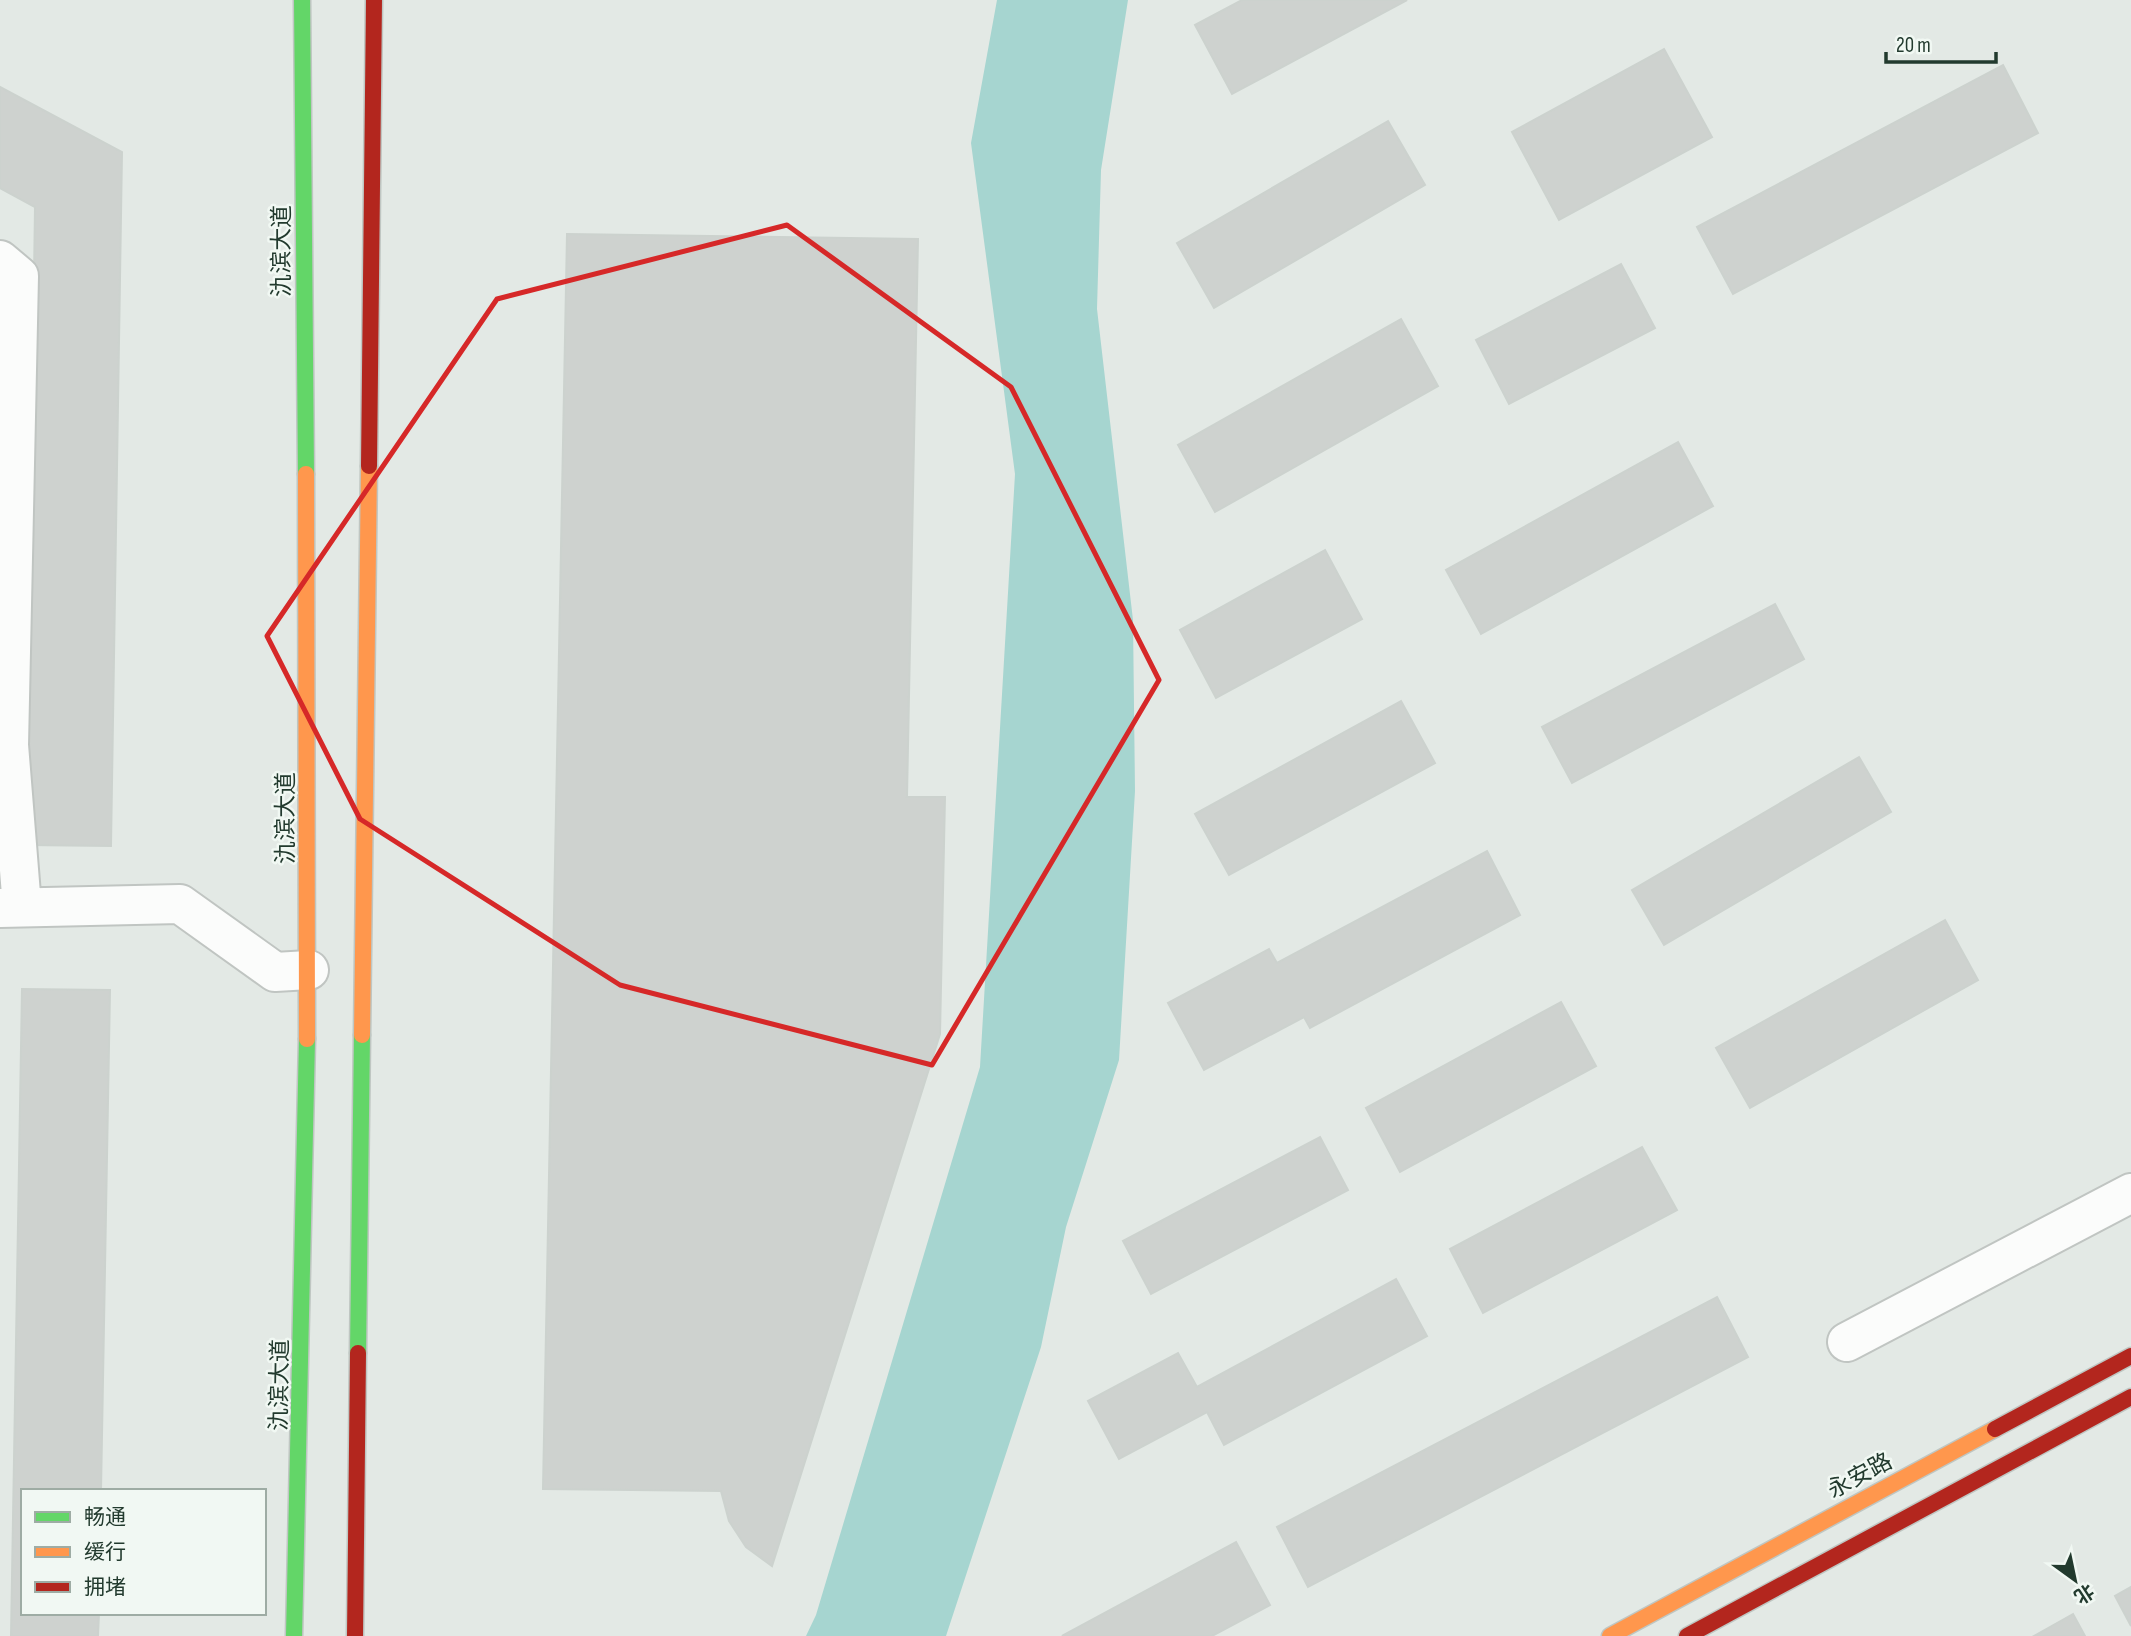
<svg xmlns="http://www.w3.org/2000/svg" width="2131" height="1636" font-family="'Sofia Sans Condensed','Noto Sans SC',sans-serif">
<style>
.water{fill:#a6d5d0}
.building{fill:#ced2cf;stroke:#ccd2ce;stroke-width:2}
.lines{fill:none;stroke-linecap:round;stroke-linejoin:round}
.street-casing{stroke:#c0c5c2;stroke-width:42}
.fast-casing{stroke:#bfc6c2;stroke-width:19}
.slow-casing{stroke:#bfc6c2;stroke-width:19}
.jam-casing{stroke:#bfc6c2;stroke-width:19}
.street{stroke:#fbfcfb;stroke-width:38}
.fast{stroke:#63d668;stroke-width:16}
.slow{stroke:#ff974d;stroke-width:16}
.jam{stroke:#b3261e;stroke-width:16}
.marked{fill:none;stroke:#d62828;stroke-width:5;stroke-linejoin:round}
.labels{text-anchor:middle;dominant-baseline:central;stroke-width:5;stroke-linejoin:round;paint-order:stroke}
.street-label{font-size:23px;fill:#223a2e;stroke:#f1f8f3}
</style>
<rect width="100%" height="100%" fill="#e3e9e5"/>
<!-- water -->
<path class="water" d="M 997,0 L 1128,0 L 1101,170 L 1097,309 L 1133,620 L 1135,791 L 1119,1060 L 1066,1227 L 1041,1347 L 946,1636 L 806,1636 L 816,1615 L 980,1067 L 1015,474 L 971,143 Z"/>
<!-- building -->
<path class="building" d="M 1242,0 L 1407,0 L 1232,94 L 1195,25 Z
M 1664,49 L 1712,137 L 1559,220 L 1512,132 Z
M 2003,65 L 2038,133 L 1733,294 L 1697,227 Z
M 0,87 L 122,152 L 111,846 L 26,845 L 35,207 L 0,188 Z
M 1388,121 L 1425,185 L 1214,308 L 1177,243 Z
M 567,234 L 918,239 L 907,797 L 945,797 L 940,1034 L 772,1566 L 746,1547 L 729,1521 L 721,1491 L 543,1489 Z
M 1621,264 L 1655,328 L 1509,404 L 1476,340 Z
M 1401,319 L 1438,386 L 1215,512 L 1178,445 Z
M 1678,442 L 1713,506 L 1481,634 L 1446,570 Z
M 1325,550 L 1362,619 L 1216,698 L 1180,630 Z
M 1775,604 L 1804,659 L 1572,783 L 1542,727 Z
M 1401,701 L 1435,763 L 1229,875 L 1195,814 Z
M 1859,757 L 1891,812 L 1664,945 L 1632,890 Z
M 1487,851 L 1520,915 L 1310,1028 L 1304,1017 L 1204,1070 L 1168,1003 L 1269,949 L 1277,963 Z
M 1945,920 L 1978,980 L 1750,1108 L 1716,1048 Z
M 22,989 L 110,990 L 101,1491 L 23,1491 L 23,1613 L 99,1613 L 98,1636 L 11,1636 Z
M 1561,1002 L 1596,1066 L 1400,1172 L 1366,1108 Z
M 1320,1137 L 1348,1190 L 1151,1294 L 1123,1241 Z
M 1642,1147 L 1677,1210 L 1483,1313 L 1450,1249 Z
M 1396,1279 L 1427,1336 L 1224,1445 L 1207,1412 L 1119,1459 L 1088,1401 L 1178,1353 L 1197,1387 Z
M 1717,1297 L 1748,1357 L 1308,1587 L 1277,1527 Z
M 1236,1542 L 1270,1605 L 1212,1636 L 1062,1636 Z
M 2131,1587 L 2131,1626 L 2115,1596 Z
M 2073,1614 L 2085,1636 L 2034,1636 Z"/>
<g class="lines">
<defs>
<path id="street" d="M 0,260 L 19,276 L 9,745 L 22,907
M 0,908 L 180,904 L 275,972 L 309,970
M 1847,1342 L 2131,1193"/>
<path id="fast" d="M 302,0 L 306,474
M 358,1353 L 362,1035
M 294,1636 L 307,1039"/>
<path id="slow" d="M 306,474 L 307,1039
M 362,1035 L 369,466
M 1610,1636 L 1995,1429"/>
<path id="jam" d="M 369,466 L 374,0
M 1995,1429 L 2131,1356
M 355,1636 L 358,1353
M 1687,1636 L 2131,1397"/>
</defs>
<!-- street casing -->
<use href="#street" class="street-casing"/>
<!-- fast casing -->
<use href="#fast" class="fast-casing"/>
<!-- slow casing -->
<use href="#slow" class="slow-casing"/>
<!-- jam casing -->
<use href="#jam" class="jam-casing"/>
<!-- street -->
<use href="#street" class="street"/>
<!-- fast -->
<use href="#fast" class="fast"/>
<!-- slow -->
<use href="#slow" class="slow"/>
<!-- jam -->
<use href="#jam" class="jam"/>
</g>
<!-- marked area -->
<path class="marked" d="M 787,225 L 1011,387 L 1159,680 L 932,1065 L 620,985 L 360,819 L 267,636 L 497,299 Z"/>
<g class="labels">
<!-- street labels -->
<g class="street-label">
<text transform="translate(282 251) rotate(-90)">氿滨大道</text>
<text transform="translate(286 818) rotate(-90)">氿滨大道</text>
<text transform="translate(280 1385) rotate(-89)">氿滨大道</text>
<text transform="translate(1860 1476) rotate(-28)">永安路</text>
</g>
</g>
<!-- legend -->
<rect x="21" y="1489" width="245" height="126" fill="#f1f8f3" stroke="#9eaca4" stroke-width="2"/>
<rect x="35" y="1512" width="35" height="10" fill="#63d668" stroke="#9eaca4" stroke-width="2"/>
<text x="84" y="1524" font-size="21" fill="#223a2e">畅通</text>
<rect x="35" y="1547" width="35" height="10" fill="#ff974d" stroke="#9eaca4" stroke-width="2"/>
<text x="84" y="1559" font-size="21" fill="#223a2e">缓行</text>
<rect x="35" y="1582" width="35" height="10" fill="#b3261e" stroke="#9eaca4" stroke-width="2"/>
<text x="84" y="1594" font-size="21" fill="#223a2e">拥堵</text>
<!-- north arrow -->
<g transform="translate(2075 1580) rotate(147)" stroke="#f1f8f3" stroke-width="5" paint-order="stroke">
<path d="M0-5L12 26L0 18L-12 26Z" fill="#223a2e"/>
<text y="-10" font-size="19" font-weight="bold" text-anchor="middle" fill="#223a2e">北</text>
</g>
<!-- scale -->
<path d="M1886 52v10h110v-10" fill="none" stroke="#223a2e" stroke-width="3.5"/>
<text x="1896" y="52" font-size="21" fill="#223a2e" stroke="#f1f8f3" stroke-width="5" paint-order="stroke">20 m</text>
</svg>
